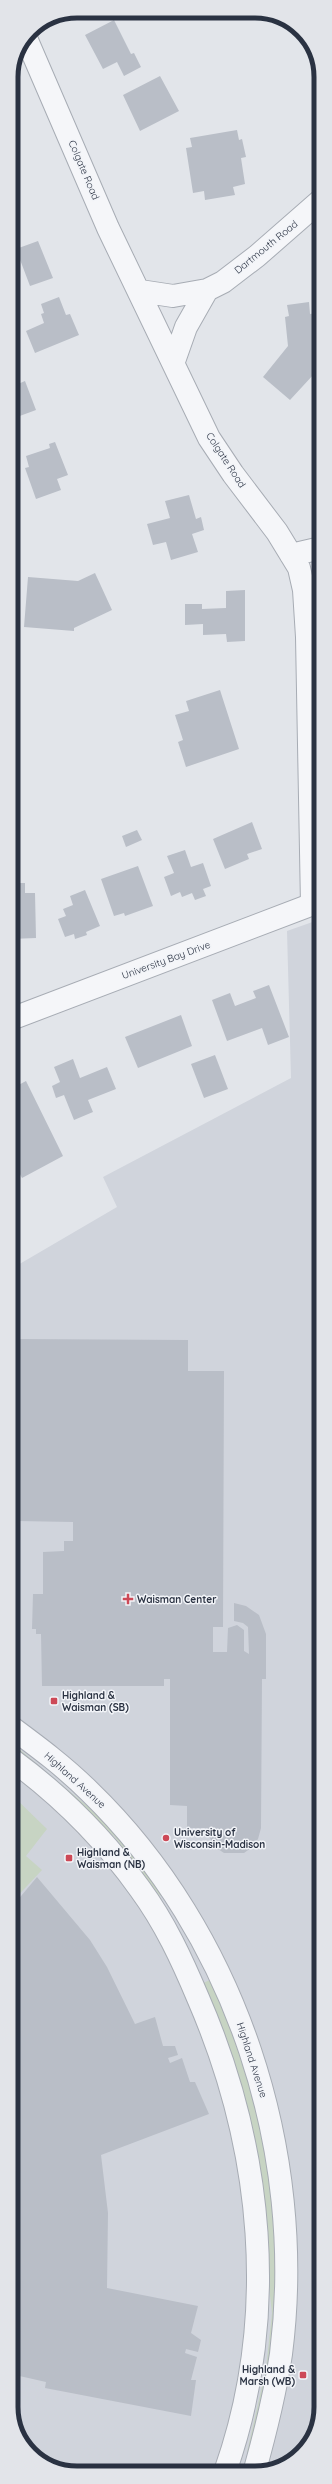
<svg xmlns="http://www.w3.org/2000/svg" width="332" height="2484" font-family="Quicksand,sans-serif">
<style>
.built{fill:#d0d4dc}
.green{fill:#c7d4c3}
.building{fill:#b9bec7}
.lines{fill:none;stroke-linecap:round;stroke-linejoin:round}
.minor-casing{stroke:#a7acb4;stroke-width:24}
.tertiary-casing{stroke:#a7acb4;stroke-width:24}
.minor{stroke:#f5f6f9;stroke-width:22}
.tertiary{stroke:#f5f6f9;stroke-width:22}
.poi-dot{fill:#cd4957;stroke:#f2f4f8;stroke-width:1.5}
.labels{text-anchor:middle;dominant-baseline:central;stroke-width:3;stroke-linejoin:round;paint-order:stroke}
.street-label{font-size:10px;fill:#2a3242;stroke:#f2f4f8}
.poi-label{font-size:10px;font-weight:bold;fill:#2a3242;stroke:#f2f4f8;text-anchor:start}
.rim{fill:none;stroke:#2a3242;stroke-width:5}
</style>
<rect width="100%" height="100%" fill="#e2e5ea"/>
<!-- built -->
<path class="built" d="M 321,919 L 321,2407 L 304,2451 L 259,2473 L 60,2471 L 27,2450 L 11,2411 L 11,1269 L 117,1207 L 103,1177 L 291,1078 L 287,931 Z"/>
<!-- green -->
<path class="green" d="M 11,1742 L 118,1832 L 164,1893 L 160,1896 L 114,1836 L 11,1748 Z
M 11,1794 L 47,1829 L 26,1856 L 42,1870 L 11,1903 Z
M 212,1979 L 246,2063 L 275,2196 L 276,2327 L 252,2453 L 247,2452 L 266,2369 L 272,2313 L 264,2242 L 201,1984 Z"/>
<!-- building -->
<path class="building" d="M 114,20 L 131,54 L 134,53 L 141,67 L 124,76 L 117,62 L 103,69 L 85,35 Z
M 160,76 L 179,111 L 140,131 L 123,95 Z
M 237,130 L 239,140 L 242,139 L 246,157 L 241,158 L 245,184 L 233,187 L 235,195 L 205,200 L 204,191 L 193,193 L 186,148 L 192,147 L 190,138 Z
M 38,241 L 53,278 L 30,286 L 16,249 Z
M 59,297 L 66,315 L 70,314 L 79,335 L 35,353 L 26,331 L 44,323 L 41,314 L 44,313 L 41,304 Z
M 309,302 L 310,314 L 317,313 L 321,373 L 314,374 L 290,400 L 263,377 L 288,346 L 285,317 L 289,316 L 287,305 Z
M 25,381 L 36,410 L 17,417 L 11,403 L 11,387 Z
M 55,442 L 68,475 L 57,479 L 61,490 L 36,499 L 25,468 L 29,467 L 26,456 L 50,448 L 49,444 Z
M 189,495 L 196,519 L 201,517 L 204,530 L 192,534 L 198,552 L 171,560 L 166,542 L 153,545 L 147,524 L 170,518 L 165,501 Z
M 95,573 L 112,610 L 74,628 L 74,631 L 24,627 L 28,577 L 78,581 Z
M 245,590 L 245,641 L 227,642 L 226,634 L 203,635 L 203,624 L 185,625 L 185,604 L 202,604 L 202,609 L 226,608 L 226,591 Z
M 220,690 L 239,749 L 186,767 L 178,742 L 183,740 L 175,715 L 189,711 L 186,701 Z
M 252,822 L 262,849 L 247,854 L 249,859 L 225,869 L 213,839 Z
M 137,830 L 142,840 L 126,847 L 122,836 Z
M 185,850 L 191,867 L 203,863 L 211,886 L 203,889 L 206,896 L 195,900 L 192,893 L 182,897 L 180,892 L 171,896 L 164,877 L 174,873 L 167,856 Z
M 138,866 L 153,906 L 125,916 L 124,913 L 114,916 L 101,879 Z
M 11,883 L 25,883 L 25,893 L 35,893 L 36,938 L 11,939 Z
M 85,890 L 100,926 L 86,932 L 87,935 L 75,939 L 74,934 L 65,937 L 58,919 L 66,916 L 63,909 L 73,905 L 70,896 Z
M 269,985 L 289,1037 L 268,1045 L 262,1028 L 227,1041 L 212,1000 L 230,993 L 235,1006 L 256,998 L 253,991 Z
M 181,1015 L 192,1046 L 138,1068 L 125,1037 Z
M 215,1055 L 228,1089 L 204,1098 L 191,1064 Z
M 73,1059 L 80,1078 L 107,1067 L 116,1089 L 88,1100 L 93,1112 L 74,1120 L 64,1095 L 56,1098 L 52,1086 L 60,1082 L 54,1067 Z
M 26,1081 L 63,1156 L 22,1178 L 11,1157 L 11,1089 Z
M 16,1339 L 188,1340 L 188,1371 L 224,1371 L 223,1627 L 213,1627 L 213,1652 L 227,1652 L 228,1628 L 237,1625 L 244,1630 L 244,1651 L 249,1654 L 248,1627 L 243,1623 L 234,1621 L 234,1603 L 246,1606 L 259,1615 L 266,1634 L 266,1679 L 262,1679 L 261,1828 L 258,1839 L 251,1848 L 244,1853 L 224,1853 L 215,1847 L 210,1838 L 207,1828 L 187,1828 L 187,1806 L 170,1805 L 170,1679 L 164,1679 L 164,1686 L 42,1686 L 41,1634 L 36,1634 L 36,1629 L 32,1629 L 33,1594 L 43,1594 L 43,1552 L 64,1551 L 64,1541 L 73,1541 L 73,1522 L 17,1521 Z
M 37,1877 L 90,1940 L 107,1967 L 135,2024 L 155,2017 L 163,2046 L 175,2046 L 178,2055 L 168,2058 L 170,2063 L 182,2058 L 190,2082 L 195,2082 L 209,2114 L 101,2155 L 108,2213 L 107,2288 L 198,2306 L 191,2333 L 201,2340 L 198,2352 L 186,2349 L 185,2353 L 197,2357 L 191,2380 L 196,2380 L 191,2416 L 45,2388 L 46,2382 L 15,2375 L 11,2381 L 11,1908 Z"/>
<g class="lines">
<defs>
<path id="minor" d="M 26,38 L 108,228 L 209,438 L 233,474 L 277,532 L 299,568 L 304,590 L 307,637 L 312,905
M 140,291 L 173,296 L 207,290 L 223,282 L 257,256 L 321,200
M 174,361 L 186,327 L 207,290
M 291,555 L 321,548"/>
<path id="tertiary" d="M 11,1019 L 321,901
M 11,1727 C 38,1747 65,1767 89,1791 C 236,1933 307,2152 281,2354 C 275,2394 265,2434 254,2473
M 11,1759 C 60,1795 105,1840 140,1889 C 165,1923 182,1960 198,1998 C 263,2148 280,2316 225,2472"/>
</defs>
<!-- minor casing -->
<use href="#minor" class="minor-casing"/>
<!-- tertiary casing -->
<use href="#tertiary" class="tertiary-casing"/>
<!-- minor -->
<use href="#minor" class="minor"/>
<!-- tertiary -->
<use href="#tertiary" class="tertiary"/>
</g>
<!-- markers -->
<g class="poi-dot">
<path d="M126 1593h4v4h4v4h-4v4h-4v-4h-4v-4h4z"/>
<rect x="50" y="1697" width="8" height="8" rx="2"/>
<circle cx="166" cy="1838" r="4"/>
<rect x="65" y="1854" width="8" height="8" rx="2"/>
<rect x="299" y="2371" width="8" height="8" rx="2"/>
</g>
<g class="labels">
<!-- street labels -->
<g class="street-label">
<text transform="translate(84 170) rotate(67)">Colgate Road</text>
<text transform="translate(266 247) rotate(-39)">Dartmouth Road</text>
<text transform="translate(226 460) rotate(57)">Colgate Road</text>
<text transform="translate(166 960) rotate(-20)">University Bay Drive</text>
<text transform="translate(75 1780) rotate(42)">Highland Avenue</text>
<text transform="translate(252 2060) rotate(72)">Highland Avenue</text>
</g>
<!-- poi labels -->
<g class="poi-label">
<text x="137" y="1599">Waisman Center</text>
<text x="62" y="1695">Highland &amp;<tspan x="62" dy="12">Waisman (SB)</tspan></text>
<text x="174" y="1832">University of<tspan x="174" dy="12">Wisconsin-Madison</tspan></text>
<text x="77" y="1852">Highland &amp;<tspan x="77" dy="12">Waisman (NB)</tspan></text>
<text x="295" y="2369" text-anchor="end">Highland &amp;<tspan x="295" dy="12">Marsh (WB)</tspan></text>
</g>
</g>
<!-- crop -->
<path d="M0 0H332V2484H0ZM77 18H255A59 59 0 0 1 314 77V2407A59 59 0 0 1 255 2466H77A59 59 0 0 1 18 2407V77A59 59 0 0 1 77 18Z" fill="#e2e4e9" fill-rule="evenodd"/>
<path class="rim" d="M77 18H255A59 59 0 0 1 314 77V2407A59 59 0 0 1 255 2466H77A59 59 0 0 1 18 2407V77A59 59 0 0 1 77 18Z"/>
</svg>
